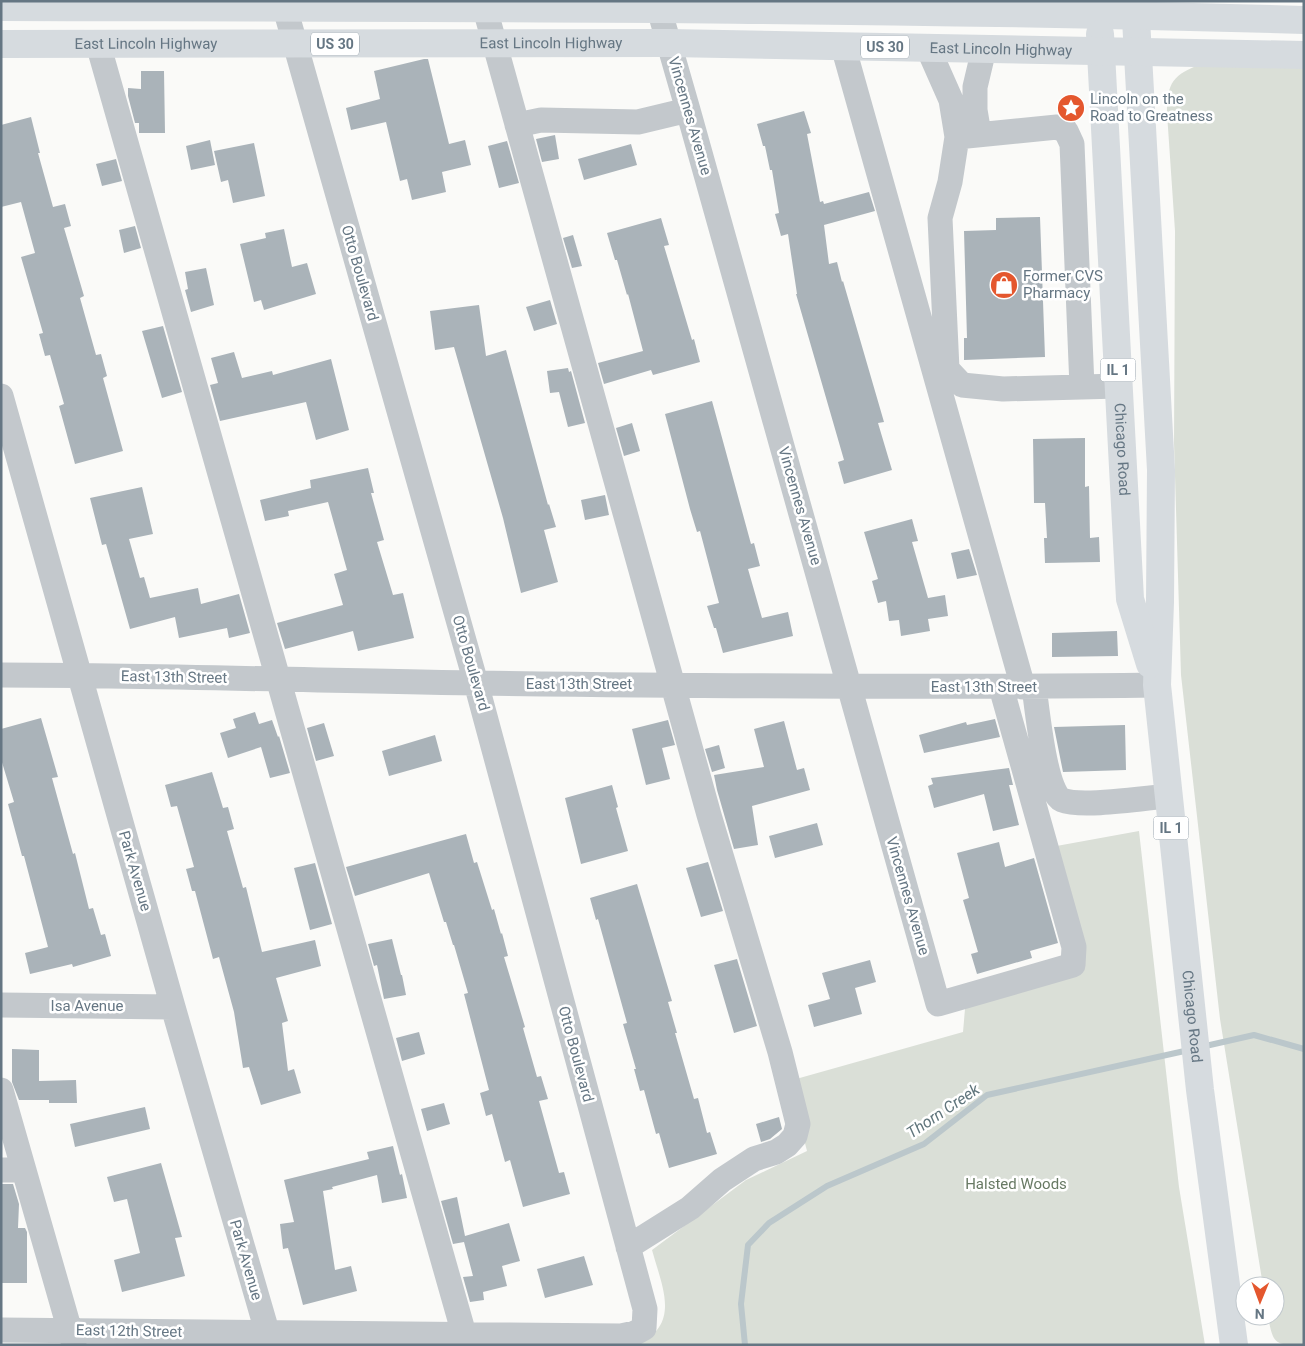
<svg xmlns="http://www.w3.org/2000/svg" width="1305" height="1346" font-family="Roboto,sans-serif">
<style>
.green{fill:#dadfd7}
.lines{fill:none;stroke-linecap:round;stroke-linejoin:round}
.stream{stroke:#bbc7cb;stroke-width:6}
.building{fill:#aab3b9}
.minor{stroke:#c3c8cc;stroke-width:25}
.major{stroke:#d6dbdf;stroke-width:28}
.labels{text-anchor:middle;dominant-baseline:central;stroke-width:5;stroke-linejoin:round;paint-order:stroke}
.shield{fill:#fff;stroke:#939fa8;stroke-width:1}
.shield-label{font-size:14px;font-weight:bold;fill:#657683}
.street-label{font-size:15px;fill:#657683;stroke:#fff}
.poi-label{font-size:15px;fill:#657683;stroke:#fff;text-anchor:start}
.park-label{font-size:15px;fill:#687a64;stroke:#fff}
.water-label{font-size:16px;font-style:italic;fill:#60757c;stroke:#fff}
</style>
<rect width="100%" height="100%" fill="#fafaf8"/>
<!-- green -->
<path class="green" d="M 1202,64 L 1304,65 L 1304,1345 C 1275,1345 1273,1345 1268,1316 L 1275,1316 L 1275,1286 L 1263,1286 L 1220,1019 L 1181,675 L 1174,443 L 1175,231 L 1167,113 C 1167,83 1173,74 1202,64 Z
M 1139,831 L 1179,1187 L 1205,1345 L 636,1345 C 682,1325 662,1287 652,1250 L 746,1180 L 807,1151 L 789,1081 L 963,1032 L 965,1009 L 1079,949 L 1051,847 Z"/>
<g class="lines">
<!-- stream -->
<path class="stream" d="M 1201,1047 L 1254,1035 L 1304,1049
M 745,1345 L 741,1304 L 748,1245 L 769,1223 L 827,1186 L 924,1144 L 987,1095 L 1189,1050"/>
</g>
<!-- building -->
<path class="building" d="M 424,59 L 428,59 L 449,144 L 465,140 L 471,165 L 442,172 L 446,192 L 412,200 L 407,179 L 400,181 L 386,122 L 351,130 L 346,108 L 380,99 L 374,71 Z
M 141,71 L 164,71 L 165,133 L 139,133 L 139,123 L 135,123 L 128,96 L 128,88 L 141,89 Z
M 804,111 L 811,133 L 807,134 L 820,202 L 823,201 L 824,204 L 869,192 L 875,211 L 824,225 L 829,264 L 837,262 L 842,282 L 843,281 L 884,422 L 878,423 L 892,470 L 844,484 L 838,462 L 844,460 L 796,294 L 797,294 L 788,234 L 781,236 L 775,214 L 779,213 L 772,170 L 770,170 L 765,146 L 763,146 L 757,124 Z
M 31,117 L 40,153 L 38,153 L 53,207 L 65,204 L 71,226 L 64,228 L 84,296 L 80,298 L 96,355 L 101,354 L 107,376 L 103,378 L 123,451 L 75,464 L 59,406 L 64,404 L 50,355 L 45,356 L 39,334 L 43,333 L 21,257 L 35,253 L 21,202 L 1,207 L 1,125 Z
M 555,135 L 559,159 L 542,162 L 536,139 Z
M 210,140 L 215,165 L 191,170 L 186,146 Z
M 507,141 L 519,183 L 499,188 L 488,146 Z
M 254,143 L 265,196 L 233,203 L 228,180 L 221,182 L 214,151 Z
M 631,144 L 637,165 L 584,180 L 578,159 Z
M 116,159 L 122,181 L 102,186 L 96,164 Z
M 1040,217 L 1045,357 L 964,360 L 964,338 L 967,338 L 964,231 L 996,230 L 996,218 Z
M 661,218 L 669,245 L 664,246 L 692,340 L 694,339 L 700,362 L 653,375 L 651,370 L 604,384 L 598,363 L 643,351 L 628,294 L 627,295 L 617,260 L 615,260 L 607,233 Z
M 135,226 L 141,248 L 124,253 L 119,230 Z
M 284,229 L 292,267 L 307,263 L 316,294 L 264,310 L 261,300 L 254,302 L 240,244 L 266,238 L 265,233 Z
M 573,235 L 582,266 L 572,268 L 563,238 Z
M 206,268 L 214,305 L 191,312 L 185,290 L 188,289 L 185,272 Z
M 550,300 L 557,324 L 534,331 L 526,307 Z
M 479,305 L 486,356 L 506,350 L 548,505 L 549,504 L 556,527 L 544,530 L 558,582 L 521,593 L 503,518 L 454,347 L 435,350 L 430,311 Z
M 163,326 L 182,392 L 162,398 L 142,331 Z
M 234,352 L 242,378 L 272,371 L 273,375 L 331,359 L 349,430 L 316,440 L 306,402 L 220,421 L 210,385 L 218,383 L 211,358 Z
M 568,368 L 569,372 L 571,371 L 585,423 L 568,427 L 559,392 L 550,393 L 547,371 Z
M 712,401 L 751,544 L 754,543 L 760,566 L 748,569 L 762,618 L 788,612 L 793,636 L 723,653 L 716,628 L 714,628 L 707,606 L 719,603 L 700,531 L 697,532 L 690,509 L 665,414 Z
M 632,423 L 640,451 L 624,456 L 616,428 Z
M 1085,438 L 1085,487 L 1089,486 L 1090,538 L 1099,537 L 1100,562 L 1045,563 L 1044,538 L 1047,538 L 1045,503 L 1034,503 L 1033,439 Z
M 368,468 L 374,493 L 371,493 L 384,540 L 377,542 L 393,595 L 403,593 L 414,638 L 358,651 L 353,631 L 285,649 L 277,623 L 343,605 L 334,574 L 347,570 L 328,502 L 288,511 L 289,516 L 265,521 L 260,500 L 311,488 L 310,480 Z
M 142,487 L 153,534 L 129,539 L 140,578 L 144,577 L 150,598 L 198,588 L 201,604 L 239,594 L 250,633 L 229,638 L 227,628 L 179,638 L 175,617 L 130,629 L 106,544 L 102,545 L 90,498 Z
M 605,495 L 609,515 L 585,520 L 581,500 Z
M 912,519 L 918,541 L 912,542 L 928,598 L 945,595 L 948,616 L 928,619 L 930,631 L 901,636 L 899,620 L 889,621 L 886,601 L 878,603 L 872,581 L 878,579 L 864,532 Z
M 969,549 L 977,575 L 957,579 L 951,553 Z
M 1117,631 L 1118,656 L 1052,657 L 1052,633 Z
M 255,712 L 259,724 L 272,720 L 278,737 L 279,736 L 290,773 L 270,778 L 261,747 L 228,758 L 220,733 L 236,728 L 233,719 Z
M 41,718 L 58,777 L 52,778 L 73,854 L 75,853 L 89,909 L 93,908 L 101,935 L 105,934 L 111,956 L 73,967 L 72,964 L 30,974 L 25,953 L 48,947 L 24,856 L 22,856 L 8,804 L 14,802 L 1,759 L 1,729 Z
M 995,719 L 1000,737 L 924,753 L 919,735 L 966,722 L 967,725 Z
M 668,720 L 675,745 L 662,748 L 670,779 L 646,785 L 632,729 Z
M 784,721 L 797,770 L 804,768 L 810,790 L 752,806 L 758,845 L 734,849 L 717,790 L 714,775 L 764,767 L 754,729 Z
M 324,723 L 334,756 L 316,761 L 307,728 Z
M 1125,725 L 1126,770 L 1063,772 L 1054,727 Z
M 435,735 L 442,761 L 389,776 L 382,751 Z
M 719,745 L 725,768 L 712,772 L 705,749 Z
M 1009,768 L 1013,785 L 1009,785 L 1019,825 L 993,831 L 984,794 L 934,808 L 928,786 L 933,784 L 931,778 Z
M 212,772 L 223,808 L 228,807 L 234,829 L 227,831 L 243,888 L 246,887 L 262,952 L 315,940 L 321,966 L 276,978 L 288,1021 L 282,1023 L 288,1071 L 294,1069 L 301,1093 L 261,1105 L 249,1067 L 243,1068 L 234,1012 L 219,957 L 213,959 L 195,891 L 192,891 L 186,869 L 194,867 L 177,806 L 171,807 L 165,785 Z
M 612,785 L 618,807 L 616,808 L 628,851 L 581,864 L 565,798 Z
M 817,823 L 823,845 L 775,858 L 769,836 Z
M 466,834 L 474,863 L 477,862 L 492,910 L 494,909 L 501,934 L 502,933 L 508,956 L 504,957 L 525,1027 L 523,1028 L 537,1077 L 541,1076 L 548,1099 L 539,1101 L 559,1173 L 564,1172 L 570,1194 L 523,1207 L 510,1160 L 505,1162 L 492,1114 L 486,1116 L 480,1093 L 489,1090 L 464,994 L 468,993 L 454,945 L 453,945 L 446,922 L 444,922 L 429,873 L 355,896 L 346,867 Z
M 999,842 L 1005,867 L 1034,858 L 1058,943 L 1030,951 L 1032,958 L 977,974 L 971,954 L 978,952 L 963,900 L 969,898 L 957,853 Z
M 708,862 L 723,911 L 701,917 L 686,868 Z
M 315,863 L 332,924 L 310,930 L 294,868 Z
M 637,884 L 672,1001 L 668,1002 L 677,1033 L 675,1033 L 694,1099 L 698,1098 L 707,1133 L 710,1132 L 717,1154 L 669,1168 L 659,1133 L 656,1134 L 644,1090 L 640,1091 L 634,1069 L 636,1069 L 623,1024 L 627,1023 L 598,919 L 596,920 L 590,898 Z
M 392,939 L 401,975 L 402,975 L 406,995 L 384,999 L 377,965 L 374,966 L 368,944 Z
M 737,959 L 757,1026 L 734,1033 L 714,965 Z
M 870,960 L 876,982 L 855,988 L 862,1014 L 814,1027 L 808,1005 L 830,999 L 822,973 Z
M 419,1032 L 425,1054 L 402,1061 L 396,1038 Z
M 12,1049 L 39,1050 L 39,1081 L 76,1080 L 77,1103 L 49,1103 L 49,1100 L 19,1100 L 12,1082 Z
M 444,1103 L 450,1124 L 427,1131 L 421,1109 Z
M 145,1107 L 150,1129 L 75,1147 L 70,1124 Z
M 779,1117 L 782,1129 L 770,1139 L 761,1142 L 756,1124 Z
M 393,1146 L 400,1175 L 402,1174 L 407,1198 L 382,1203 L 377,1175 L 332,1187 L 333,1189 L 323,1191 L 335,1270 L 351,1266 L 357,1291 L 303,1305 L 288,1248 L 283,1249 L 280,1224 L 294,1222 L 284,1180 L 369,1159 L 367,1152 Z
M 161,1163 L 182,1237 L 175,1238 L 185,1276 L 122,1292 L 114,1260 L 140,1253 L 127,1199 L 114,1202 L 107,1177 Z
M 1,1184 L 13,1184 L 19,1204 L 18,1228 L 25,1228 L 27,1232 L 27,1283 L 1,1283 Z
M 457,1197 L 465,1236 L 509,1223 L 520,1261 L 502,1266 L 507,1286 L 483,1292 L 484,1300 L 470,1302 L 463,1277 L 473,1276 L 464,1242 L 453,1244 L 441,1201 Z
M 584,1256 L 593,1285 L 545,1298 L 537,1269 Z"/>
<g class="lines">
<!-- minor -->
<path class="minor" d="M 485,9 L 709,815 L 780,1052 L 798,1124 L 795,1136 L 787,1145 L 776,1152 L 754,1159 L 722,1180 L 690,1208 L 628,1247
M 659,9 L 688,110 L 938,1004 L 1073,965 L 1074,947 L 1001,687
M 98,44 L 464,1334
M 843,46 L 1023,687
M 928,48 L 951,100 L 957,137 L 950,182 L 940,218 L 947,369 L 962,385 L 1003,389 L 1119,386
M 517,125 L 541,120 L 638,122 L 688,110
M 979,134 L 975,110 L 975,87 L 984,49
M 957,137 L 1057,127 L 1066,131 L 1072,144 L 1082,387
M 1,396 L 173,1007 L 271,1345
M 1,675 C 160,675 319,681 477,683 C 704,686 930,688 1157,685
M 1034,687 C 1037,707 1045,793 1062,800 C 1082,808 1144,798 1168,796
M 1,1005 L 173,1007
M 1,1090 L 74,1345
M 1,1170 L 24,1170
M 1,1330 L 621,1336 L 635,1333 L 644,1328 L 645,1309 L 476,683 L 283,1"/>
<!-- major -->
<g class="major">
<path id="s1" d="M 1135,1 L 1161,470 L 1160,602 L 1157,685 L 1200,1090 L 1234,1345"/>
<path d="M 1,7 C 435,8 870,7 1304,20"/>
<path id="s2" d="M 1100,34 L 1130,599 L 1150,664"/>
<path id="s3" d="M 1,44 L 669,43 L 1304,55"/>
</g>
</g>
<!-- icons -->
<defs>
<symbol id="sight-disc" viewBox="-11 -11 22 22"><circle r="9.5" fill="#e4572e" stroke="#fff"/><path d="M0-6L1.8-2.2L6-1.7L2.9 1.2L3.7 5.4L0 3.3L-3.7 5.4L-2.9 1.2L-6-1.7L-1.8-2.2Z" fill="#fff"/></symbol>
<symbol id="shop-disc" viewBox="-11 -11 22 22"><circle r="9.5" fill="#e4572e" stroke="#fff"/><path d="M-5-2.5h2.3a2.7 3.5 0 0 1 5.4 0H5L5.5 6h-11ZM-1.5-2.5h3a1.5 2.3 0 0 0-3 0Z" fill="#fff"/></symbol>
</defs>
<g fill-rule="evenodd">
<use href="#sight-disc" x="1055" y="92" width="32" height="32"/>
<use href="#shop-disc" x="988" y="269" width="32" height="32"/>
</g>
<g class="labels">
<!-- shield labels -->
<g class="shield">
<rect x="311" y="32.5" width="48" height="23" rx="4"/>
<rect x="861" y="35.5" width="48" height="23" rx="4"/>
<rect x="1100.5" y="358.5" width="35" height="23" rx="4"/>
<rect x="1153.5" y="816.5" width="35" height="23" rx="4"/>
</g>
<g class="shield-label">
<text x="335" y="44">US 30</text>
<text x="885" y="47">US 30</text>
<text x="1118" y="370">IL 1</text>
<text x="1171" y="828">IL 1</text>
</g>
<!-- street labels -->
<g class="street-label">
<text stroke="none"><textPath href="#s3" startOffset="145">East Lincoln Highway</textPath></text>
<text stroke="none"><textPath href="#s3" startOffset="550">East Lincoln Highway</textPath></text>
<text stroke="none"><textPath href="#s3" startOffset="1000">East Lincoln Highway</textPath></text>
<text transform="translate(690 116) rotate(74)">Vincennes Avenue</text>
<text transform="translate(360 273) rotate(74)">Otto Boulevard</text>
<text stroke="none"><textPath href="#s2" startOffset="416">Chicago Road</textPath></text>
<text transform="translate(800 506) rotate(74)">Vincennes Avenue</text>
<text transform="translate(471 663) rotate(74)">Otto Boulevard</text>
<text transform="translate(174 677) rotate(1)">East 13th Street</text>
<text x="579" y="684">East 13th Street</text>
<text x="984" y="687">East 13th Street</text>
<text transform="translate(135 871) rotate(74)">Park Avenue</text>
<text transform="translate(908 896) rotate(74)">Vincennes Avenue</text>
<text x="87" y="1006">Isa Avenue</text>
<text stroke="none"><textPath href="#s1" startOffset="1018">Chicago Road</textPath></text>
<text transform="translate(576 1054) rotate(75)">Otto Boulevard</text>
<text transform="translate(246 1260) rotate(74)">Park Avenue</text>
<text transform="translate(129 1331) rotate(1)">East 12th Street</text>
</g>
<!-- poi labels -->
<g class="poi-label">
<text x="1090" y="99">Lincoln on the<tspan x="1090" dy="17">Road to Greatness</tspan></text>
<text x="1023" y="276">Former CVS<tspan x="1023" dy="17">Pharmacy</tspan></text>
</g>
<!-- park labels -->
<g class="park-label">
<text x="1016" y="1184">Halsted Woods</text>
</g>
<!-- water labels -->
<g class="water-label">
<text transform="translate(943 1111) rotate(-34)">Thorn Creek</text>
</g>
</g>
<!-- border -->
<rect width="1305" height="1346" fill="none" stroke="#657683" stroke-width="5"/>
<!-- north arrow -->
<g transform="translate(1260 1301) rotate(181)"><circle r="24" fill="#ffffff" stroke="#c1c8cd"/>
<path d="M0-4L9 19L0 12L-9 19Z" fill="#e4572e"/>
<text y="-8" font-size="14" font-weight="bold" text-anchor="middle" fill="#657683">N</text>
</g>
</svg>
